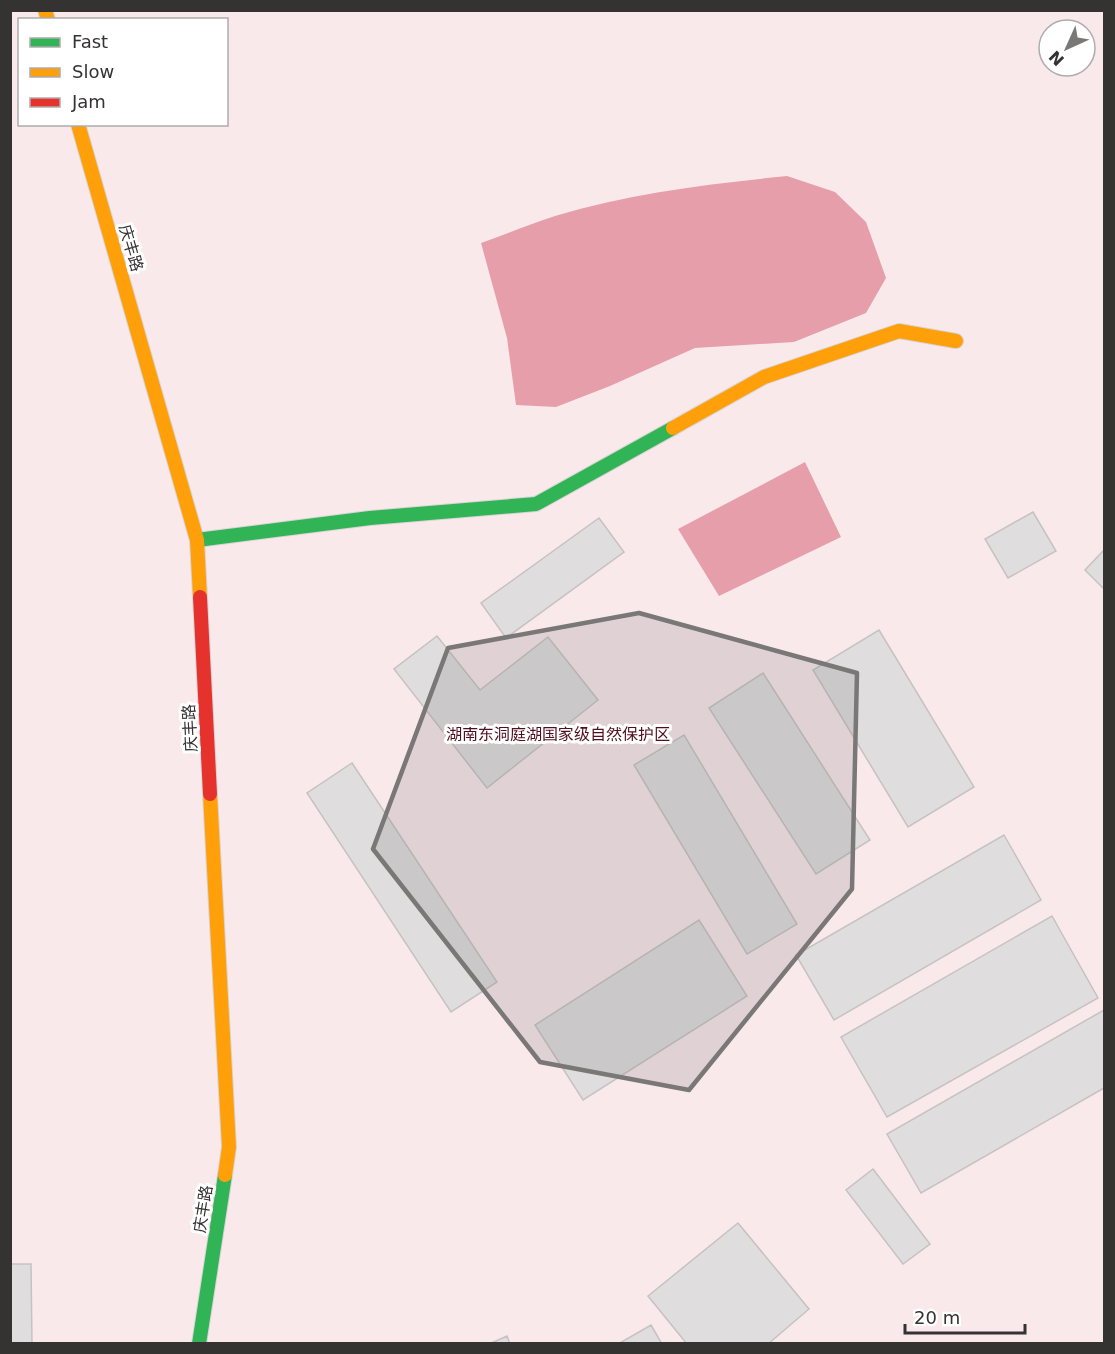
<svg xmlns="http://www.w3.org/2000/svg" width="1115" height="1354" font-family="'DejaVu Sans','Noto Sans SC',sans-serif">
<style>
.green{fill:#fae9eb;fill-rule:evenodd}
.water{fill:#e79eab}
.building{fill:#e0ddde;stroke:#c5c2c2;stroke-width:1.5}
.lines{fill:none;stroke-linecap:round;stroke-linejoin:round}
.fast-casing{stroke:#d8d4d5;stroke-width:16}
.slow-casing{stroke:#d8d4d5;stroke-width:16}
.jam-casing{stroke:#d8d4d5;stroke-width:16}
.fast{stroke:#30b455;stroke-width:14}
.slow{stroke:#ff9f0a;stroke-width:14}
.jam{stroke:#e5322d;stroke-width:14}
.marked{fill:#7a7777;fill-opacity:0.2;stroke:#7a7777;stroke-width:4.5;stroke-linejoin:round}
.labels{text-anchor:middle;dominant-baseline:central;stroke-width:6;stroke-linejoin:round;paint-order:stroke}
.street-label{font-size:16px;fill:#353232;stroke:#fff}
.park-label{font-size:16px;fill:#500f20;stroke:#fff}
</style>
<rect width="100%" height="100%" fill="#fbf6f7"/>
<!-- green -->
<path class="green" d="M 11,11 L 1104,11 L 1104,1343 L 11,1343 ZM 20,20 L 226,20 L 226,124 L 20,124 ZM 1049,30 L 1085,30 L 1085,66 L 1049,66 Z"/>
<!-- water -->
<path class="water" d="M 787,176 L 835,192 L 866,222 L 886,278 L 866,313 L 794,342 L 695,348 L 610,386 L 556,407 L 516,405 L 507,338 L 481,243 C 506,234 530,224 555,216 C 631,193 709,184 787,176 Z
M 805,462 L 841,537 L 719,596 L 678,529 Z"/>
<!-- building -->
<path class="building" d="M 1033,512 L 1056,551 L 1008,578 L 985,539 Z
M 599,518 L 624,552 L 506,638 L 481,603 Z
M 1104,550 L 1104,589 L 1085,570 Z
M 879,630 L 974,787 L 908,827 L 813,670 Z
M 437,636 L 480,690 L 548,637 L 598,700 L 487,788 L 394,669 Z
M 763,673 L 870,840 L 816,874 L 709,708 Z
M 684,735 L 797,924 L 747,954 L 634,765 Z
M 352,763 L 497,982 L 451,1012 L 307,793 Z
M 1004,835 L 1041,900 L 834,1020 L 796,955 Z
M 1052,916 L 1098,998 L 887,1117 L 841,1037 Z
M 699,920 L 747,996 L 583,1100 L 535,1025 Z
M 1104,1010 L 1104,1088 L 921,1193 L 887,1134 Z
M 873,1169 L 930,1244 L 903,1264 L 846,1190 Z
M 738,1223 L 809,1309 L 768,1344 L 687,1344 L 648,1296 Z
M 10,1264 L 31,1264 L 32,1344 L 10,1344 Z
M 651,1325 L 662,1344 L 618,1344 Z
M 507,1336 L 510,1344 L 489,1344 Z"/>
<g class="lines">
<defs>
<path id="fast" d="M 197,540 L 370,518 L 536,504 L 673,428
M 199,1344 L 225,1175"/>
<path id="slow" d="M 45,10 L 48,20
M 78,124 L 197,540 L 200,597
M 673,428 L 764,377 L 899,331 L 956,341
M 210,794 L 229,1147 L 225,1175"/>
<path id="jam" d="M 200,597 L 210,794"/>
</defs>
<!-- fast casing -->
<use href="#fast" class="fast-casing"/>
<!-- slow casing -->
<use href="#slow" class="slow-casing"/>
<!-- jam casing -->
<use href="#jam" class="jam-casing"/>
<!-- fast -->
<use href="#fast" class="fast"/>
<!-- slow -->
<use href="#slow" class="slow"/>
<!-- jam -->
<use href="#jam" class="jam"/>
</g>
<!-- marked area -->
<path class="marked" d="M 639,613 L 857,673 L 852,889 L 689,1090 L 540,1062 L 373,849 L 448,648 Z"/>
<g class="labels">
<!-- street labels -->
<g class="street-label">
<text transform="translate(131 248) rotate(74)">庆丰路</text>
<text transform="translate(190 728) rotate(-93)">庆丰路</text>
<text transform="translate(203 1209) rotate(-81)">庆丰路</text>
</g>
<!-- park labels -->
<g class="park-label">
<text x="558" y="734">湖南东洞庭湖国家级自然保护区</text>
</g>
</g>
<!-- border -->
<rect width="1115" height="1354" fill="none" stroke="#353232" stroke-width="24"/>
<!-- legend -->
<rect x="18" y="18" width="210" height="108" fill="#ffffff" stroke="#aeadad" stroke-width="1.5"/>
<rect x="30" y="38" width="30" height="9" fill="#30b455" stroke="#aeadad" stroke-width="1.5"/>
<text x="72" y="48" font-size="18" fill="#353232">Fast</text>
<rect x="30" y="68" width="30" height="9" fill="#ff9f0a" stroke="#aeadad" stroke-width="1.5"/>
<text x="72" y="78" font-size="18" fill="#353232">Slow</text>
<rect x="30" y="98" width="30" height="9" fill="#e5322d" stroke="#aeadad" stroke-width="1.5"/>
<text x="72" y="108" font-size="18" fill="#353232">Jam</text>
<!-- north arrow -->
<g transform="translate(1067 48) rotate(225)"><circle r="28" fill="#ffffff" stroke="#aeadad" stroke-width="1.5"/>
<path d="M0-4.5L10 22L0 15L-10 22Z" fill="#7a7777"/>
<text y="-9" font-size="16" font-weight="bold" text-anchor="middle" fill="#353232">N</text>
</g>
<!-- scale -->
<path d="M905 1324v9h120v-9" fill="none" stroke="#353232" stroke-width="3"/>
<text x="914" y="1324" font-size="18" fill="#353232" stroke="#ffffff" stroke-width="4.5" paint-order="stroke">20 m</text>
</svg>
